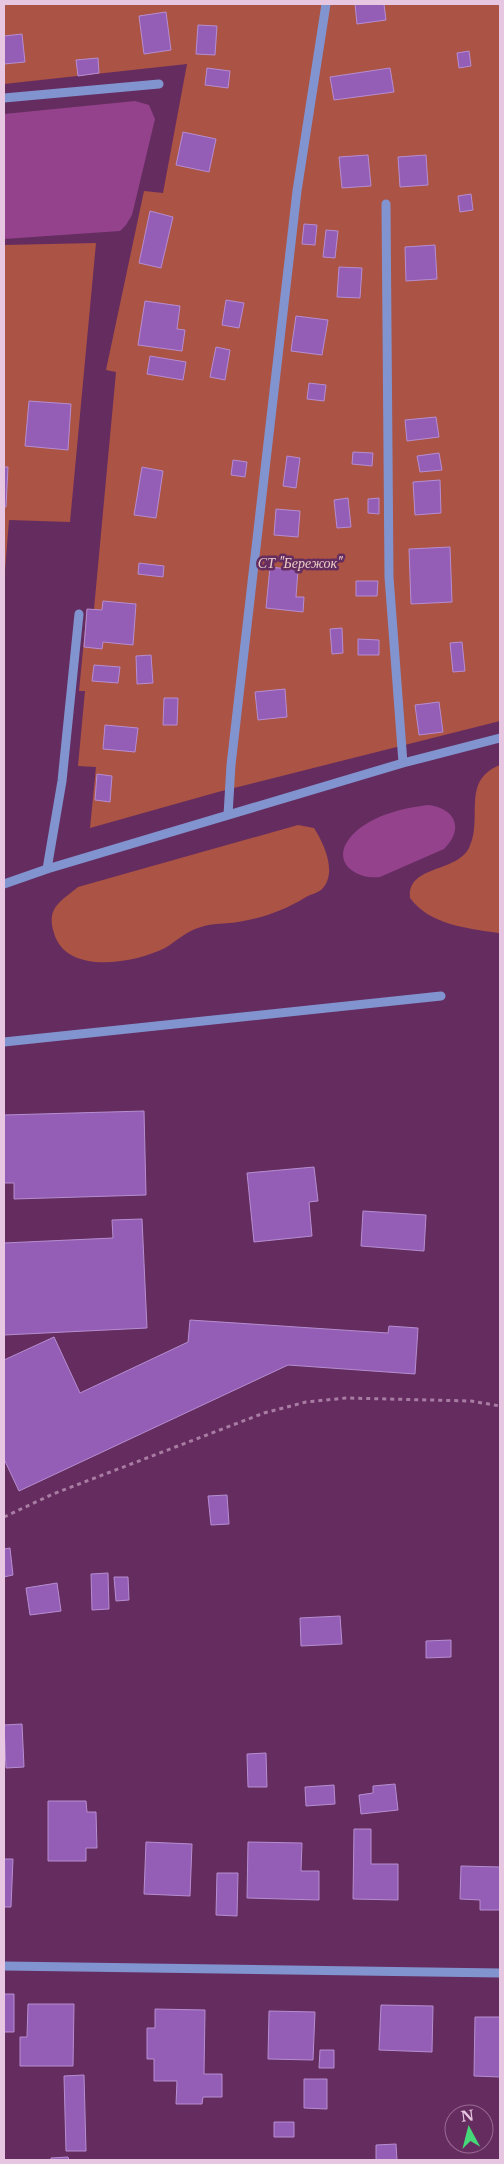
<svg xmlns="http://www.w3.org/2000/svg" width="504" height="2164" font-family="'Libre Baskerville',serif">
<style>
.green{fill:#ab5344}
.water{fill:#93428b}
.building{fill:#955eb6;stroke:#b68dd1}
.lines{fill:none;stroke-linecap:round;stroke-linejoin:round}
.path{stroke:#a87ca3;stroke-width:3;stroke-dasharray:4 4;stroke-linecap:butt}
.minor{stroke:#8294cf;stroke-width:9}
.labels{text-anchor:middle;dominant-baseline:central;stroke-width:5;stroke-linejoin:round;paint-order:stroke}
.park-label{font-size:14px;font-style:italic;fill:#ebcec8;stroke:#652d5f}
</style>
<rect width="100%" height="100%" fill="#652d5f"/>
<!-- green -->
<path class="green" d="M 4,4 L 500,4 L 500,721 L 218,792 L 90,828 L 96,767 L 78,766 L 85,691 L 79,691 L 87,609 L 94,609 L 116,372 L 106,370 L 144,191 L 163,193 L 187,64 L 4,84 Z
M 96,243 L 70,522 L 9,520 L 4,583 L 4,245 Z
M 500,765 L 500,933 L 498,933 C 466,928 430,925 410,898 C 407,865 456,873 469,848 C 484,818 460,781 500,765 Z
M 298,825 L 314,828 C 324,844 337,871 323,888 C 319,893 311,894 306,897 C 285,910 263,918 238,922 C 226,924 212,923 201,927 C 186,931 177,941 165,948 C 135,963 66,976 54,933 C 46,908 60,902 78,887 Z"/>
<!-- water -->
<path class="water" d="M 135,101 L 149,105 L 155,119 L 132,215 L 126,225 L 120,231 L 4,239 L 4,114 Z
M 429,805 C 456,809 464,829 444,849 L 380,877 C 357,880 331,863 349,839 C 367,816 402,808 429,805 Z"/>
<!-- building -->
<path class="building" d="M 355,4 L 384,4 L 386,20 L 357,24 Z
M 166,12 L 171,50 L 144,54 L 139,16 Z
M 198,25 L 217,26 L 215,55 L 196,54 Z
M 22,34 L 25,62 L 4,64 L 4,36 Z
M 469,51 L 471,66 L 459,68 L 457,53 Z
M 98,58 L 99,73 L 78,76 L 76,60 Z
M 207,68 L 230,71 L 228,88 L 205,85 Z
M 390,68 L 394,92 L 334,100 L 330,77 Z
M 183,132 L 216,139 L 209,172 L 176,165 Z
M 368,155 L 371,186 L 342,188 L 339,157 Z
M 426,155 L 428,185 L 400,187 L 398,157 Z
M 471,194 L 473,210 L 460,212 L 458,196 Z
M 150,211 L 173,217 L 161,268 L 139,263 Z
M 304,224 L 317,225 L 315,245 L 302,244 Z
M 326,230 L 338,231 L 335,258 L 323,257 Z
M 435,245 L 437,279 L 406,281 L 405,247 Z
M 339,267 L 362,268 L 360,298 L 337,297 Z
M 226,300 L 244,303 L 239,328 L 222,325 Z
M 145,301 L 180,306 L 177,329 L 185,330 L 182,351 L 138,345 Z
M 296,316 L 328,320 L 322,355 L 291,351 Z
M 216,347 L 230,350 L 225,380 L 210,377 Z
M 150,356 L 186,362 L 183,380 L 147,374 Z
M 309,383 L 326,385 L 324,401 L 307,399 Z
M 29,401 L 71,404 L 68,450 L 25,446 Z
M 436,417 L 439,437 L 407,441 L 405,420 Z
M 353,452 L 373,453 L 372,466 L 352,464 Z
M 439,453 L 442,470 L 420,472 L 417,456 Z
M 287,456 L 300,458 L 296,488 L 283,486 Z
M 233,460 L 247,462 L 245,477 L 231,475 Z
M 4,467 L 8,467 L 6,507 L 4,507 Z
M 142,467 L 163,471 L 156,518 L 134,515 Z
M 440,480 L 441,513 L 415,515 L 413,482 Z
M 348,498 L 351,527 L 337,528 L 334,500 Z
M 379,498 L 379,514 L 368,513 L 368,499 Z
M 276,509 L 300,511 L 298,537 L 274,535 Z
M 450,547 L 452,602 L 411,604 L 409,549 Z
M 139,563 L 164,566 L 163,577 L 138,574 Z
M 270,567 L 298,570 L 296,597 L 304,597 L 303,612 L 266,608 Z
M 356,581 L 378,581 L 377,596 L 356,596 Z
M 103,601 L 136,604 L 133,645 L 103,642 L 102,649 L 84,647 L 87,609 L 102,610 Z
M 342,628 L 343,653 L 332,654 L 330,629 Z
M 358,639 L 379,640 L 379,655 L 358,655 Z
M 462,642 L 465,671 L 453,672 L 450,643 Z
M 151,655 L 153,683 L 137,684 L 136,656 Z
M 94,665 L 120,667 L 118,683 L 92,681 Z
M 285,689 L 287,717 L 258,720 L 255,692 Z
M 164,698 L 178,698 L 177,725 L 163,725 Z
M 439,702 L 443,732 L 419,735 L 415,705 Z
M 105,725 L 138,728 L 135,752 L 103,749 Z
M 97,774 L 112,776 L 110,802 L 95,800 Z
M 144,1111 L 146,1195 L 14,1199 L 14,1183 L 4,1183 L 4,1115 Z
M 314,1167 L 318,1201 L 309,1202 L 312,1236 L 254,1242 L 247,1173 Z
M 363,1211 L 426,1215 L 424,1251 L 361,1246 Z
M 142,1219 L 147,1328 L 4,1335 L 4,1243 L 113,1238 L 112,1220 Z
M 190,1320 L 388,1333 L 389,1326 L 418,1328 L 415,1374 L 288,1365 L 19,1491 L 4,1459 L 4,1360 L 54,1337 L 80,1393 L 188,1342 Z
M 227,1495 L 229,1524 L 211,1525 L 208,1496 Z
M 10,1548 L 13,1575 L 4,1577 L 4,1549 Z
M 108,1573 L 109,1609 L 92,1610 L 91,1574 Z
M 114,1577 L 128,1577 L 129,1600 L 116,1601 Z
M 57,1583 L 61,1611 L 30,1615 L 26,1588 Z
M 340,1616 L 342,1644 L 301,1646 L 300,1618 Z
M 451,1640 L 451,1657 L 426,1658 L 426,1641 Z
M 22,1724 L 24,1767 L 6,1768 L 4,1725 Z
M 266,1753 L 267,1787 L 248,1787 L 247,1754 Z
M 395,1784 L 398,1810 L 361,1814 L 359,1795 L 373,1793 L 373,1786 Z
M 334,1785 L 335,1804 L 306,1806 L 305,1787 Z
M 48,1801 L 86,1801 L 87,1812 L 96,1812 L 97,1848 L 86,1848 L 86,1861 L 48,1861 Z
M 354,1829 L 371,1829 L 371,1864 L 398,1864 L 398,1900 L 353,1899 Z
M 146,1842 L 192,1844 L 190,1896 L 144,1894 Z
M 248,1842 L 302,1843 L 301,1871 L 319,1871 L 319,1900 L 247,1898 Z
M 4,1859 L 13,1859 L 11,1907 L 4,1907 Z
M 461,1866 L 500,1867 L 500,1910 L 480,1910 L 480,1900 L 460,1899 Z
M 217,1873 L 238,1873 L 237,1916 L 216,1915 Z
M 4,1994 L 14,1994 L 14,2032 L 4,2032 Z
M 28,2004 L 74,2004 L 73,2066 L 20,2066 L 20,2037 L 27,2037 Z
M 381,2005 L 433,2006 L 432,2052 L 379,2050 Z
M 155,2009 L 205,2010 L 204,2074 L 222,2074 L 222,2097 L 203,2097 L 202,2104 L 176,2104 L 177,2081 L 154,2081 L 154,2059 L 147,2059 L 147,2028 L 155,2028 Z
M 269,2011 L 315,2012 L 313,2060 L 268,2059 Z
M 475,2017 L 500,2017 L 500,2077 L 474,2076 Z
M 320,2050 L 334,2050 L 334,2068 L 319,2068 Z
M 84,2075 L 86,2151 L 66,2151 L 64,2076 Z
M 304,2079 L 327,2079 L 327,2109 L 304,2108 Z
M 274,2122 L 294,2122 L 294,2137 L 274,2137 Z
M 396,2144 L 397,2160 L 376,2160 L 376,2145 Z
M 68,2157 L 69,2160 L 51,2160 L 51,2158 Z"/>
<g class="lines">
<!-- path -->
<path class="path" d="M 4,1517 L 53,1494 L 264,1413 L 306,1402 L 346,1398 L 471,1401 L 500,1406"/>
<!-- minor -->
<path class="minor" d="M 4,98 L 159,84
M 386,204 L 389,577 L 403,763
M 228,815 L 231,765 L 297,191 L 326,4
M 47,869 L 62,781 L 79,614
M 4,884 L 47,869 L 403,763 L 500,738
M 4,1042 L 441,996
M 4,1966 L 500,1973"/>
</g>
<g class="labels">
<!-- park labels -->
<g class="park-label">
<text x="300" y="563">СТ "Бережок"</text>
</g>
</g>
<!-- border -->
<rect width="504" height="2164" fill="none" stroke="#e7c6e2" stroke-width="10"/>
<!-- north arrow -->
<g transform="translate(469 2129) rotate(353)"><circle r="24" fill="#652d5f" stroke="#996a93"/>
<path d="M0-4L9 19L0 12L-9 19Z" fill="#46d779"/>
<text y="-8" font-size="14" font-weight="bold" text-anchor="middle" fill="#e7c6e2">N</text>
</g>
</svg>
